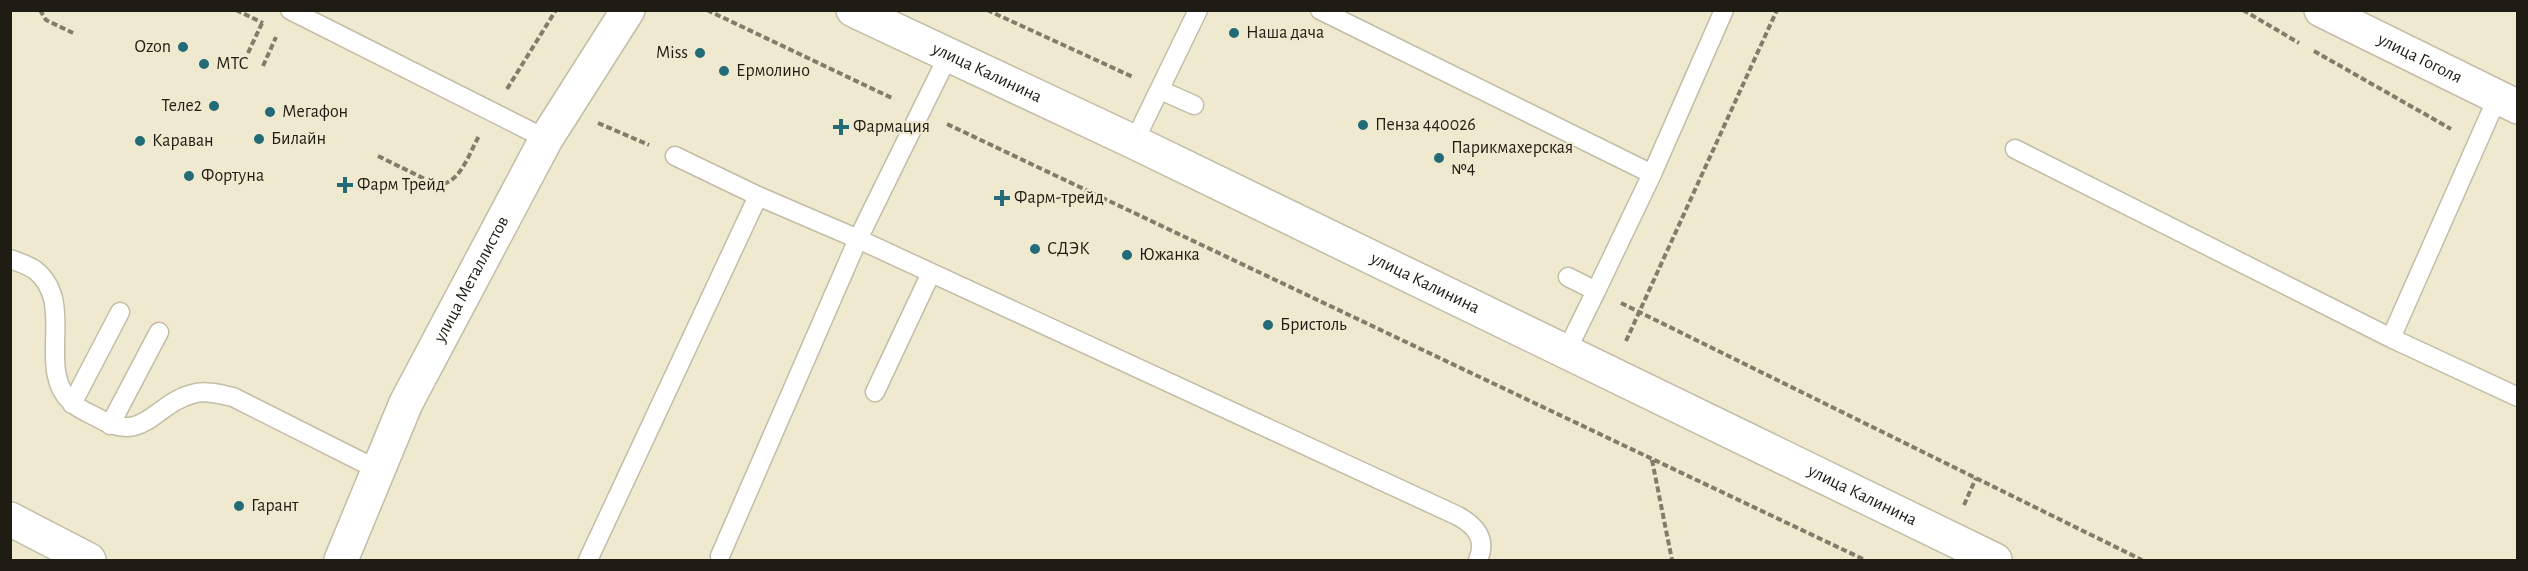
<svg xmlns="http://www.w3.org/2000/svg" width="2528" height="571" font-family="'Alegreya Sans',sans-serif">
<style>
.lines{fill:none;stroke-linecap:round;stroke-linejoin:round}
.service-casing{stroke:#c3bda5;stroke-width:21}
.tertiary-casing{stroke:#c3bda5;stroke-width:36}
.secondary-casing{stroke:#c3bda5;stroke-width:36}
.primary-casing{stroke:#c3bda5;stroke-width:36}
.path{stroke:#817c6c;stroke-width:4;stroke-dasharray:6 3;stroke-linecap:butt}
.service{stroke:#fff;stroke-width:18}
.tertiary{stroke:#fff;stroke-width:33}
.secondary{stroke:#fff;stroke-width:33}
.primary{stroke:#fff;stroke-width:33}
.poi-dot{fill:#236c77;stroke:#efe9d0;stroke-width:2}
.labels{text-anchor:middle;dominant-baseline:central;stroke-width:4.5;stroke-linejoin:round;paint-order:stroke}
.poi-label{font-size:18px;fill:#1f1c13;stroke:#efe9d0;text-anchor:start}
.street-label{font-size:18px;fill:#1f1c13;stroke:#efe9d0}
</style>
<rect width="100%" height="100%" fill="#efe9d0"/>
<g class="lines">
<defs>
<path id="service" d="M 290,10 L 546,139
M 1320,10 L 1652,174
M 1160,90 L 1194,105
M 2498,96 L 2391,338 L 2518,397
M 1134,142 L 1198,10
M 2015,149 L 2391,338
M 758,196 L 858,239 L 1458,516 C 1476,526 1487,539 1478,560
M 10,259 C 18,262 28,265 35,270 C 77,303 35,368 71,402 C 78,409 89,413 98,418 C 144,445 154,404 192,394 C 205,390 220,394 233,397 L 378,470
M 1596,291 L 1652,174 L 1724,10
M 1566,352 L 1596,291 L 1568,277
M 875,392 L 931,273
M 72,404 L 120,312
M 110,425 L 159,332
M 720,556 L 858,239 L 949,54
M 588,560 L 758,196 L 675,156"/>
<g id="tertiary">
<path d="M 10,519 L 89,560"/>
<path id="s1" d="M 341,560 L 406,403 L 546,139 L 628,10"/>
</g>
<g id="secondary">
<path id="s2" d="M 2321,10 L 2518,107"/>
</g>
<g id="primary">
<path id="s3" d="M 853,10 L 1134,142 L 1995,560"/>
</g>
</defs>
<!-- service casing -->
<use href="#service" class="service-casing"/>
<!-- tertiary casing -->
<use href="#tertiary" class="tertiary-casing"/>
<!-- secondary casing -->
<use href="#secondary" class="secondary-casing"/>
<!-- primary casing -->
<use href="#primary" class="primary-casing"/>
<!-- path -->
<path class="path" d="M 40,10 L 46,20 L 73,33
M 236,10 L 263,23
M 707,10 L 894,99
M 987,10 L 1133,77
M 2243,10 L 2299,43
M 2314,51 L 2451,129
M 248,53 L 262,23
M 263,66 L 276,37
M 507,89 L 556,10
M 598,123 L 649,145
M 947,124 L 1865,560
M 378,156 L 435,184 C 459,188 469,153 479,136
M 1621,303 L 2142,560
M 1626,341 L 1777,10
M 1652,460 L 1672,560
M 1964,505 L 1976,478"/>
<!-- service -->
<use href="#service" class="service"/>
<!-- tertiary -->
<use href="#tertiary" class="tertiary"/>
<!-- secondary -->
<use href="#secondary" class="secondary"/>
<!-- primary -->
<use href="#primary" class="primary"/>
</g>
<!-- markers -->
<g class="poi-dot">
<circle cx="1234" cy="33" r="6"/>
<circle cx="183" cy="47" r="6"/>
<circle cx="700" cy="53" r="6"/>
<circle cx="204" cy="64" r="6"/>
<circle cx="724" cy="71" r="6"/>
<circle cx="214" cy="106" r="6"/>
<circle cx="270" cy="112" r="6"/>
<circle cx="1363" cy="125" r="6"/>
<path d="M838 118h6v6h6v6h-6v6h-6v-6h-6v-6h6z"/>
<circle cx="259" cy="139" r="6"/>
<circle cx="140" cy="141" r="6"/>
<circle cx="1439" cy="158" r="6"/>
<circle cx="189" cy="176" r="6"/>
<path d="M342 176h6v6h6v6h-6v6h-6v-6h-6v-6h6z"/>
<path d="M999 189h6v6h6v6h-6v6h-6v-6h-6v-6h6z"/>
<circle cx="1035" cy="249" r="6"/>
<circle cx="1127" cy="255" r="6"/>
<circle cx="1268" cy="325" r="6"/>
<circle cx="239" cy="506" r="6"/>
</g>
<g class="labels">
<!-- poi labels -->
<g class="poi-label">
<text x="1246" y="33">Наша дача</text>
<text x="171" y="47" text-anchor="end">Ozon</text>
<text x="688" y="53" text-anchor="end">Miss</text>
<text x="216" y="64">МТС</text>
<text x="736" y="71">Ермолино</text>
<text x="202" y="106" text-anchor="end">Теле2</text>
<text x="282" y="112">Мегафон</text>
<text x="1375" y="125">Пенза 440026</text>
<text x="853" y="127">Фармация</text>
<text x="271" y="139">Билайн</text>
<text x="152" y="141">Караван</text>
<text x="1451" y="148">Парикмахерская<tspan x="1451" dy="21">№4</tspan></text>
<text x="201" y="176">Фортуна</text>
<text x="357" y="185">Фарм Трейд</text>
<text x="1014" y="198">Фарм-трейд</text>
<text x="1047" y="249">СДЭК</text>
<text x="1139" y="255">Южанка</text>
<text x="1280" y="325">Бристоль</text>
<text x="251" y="506">Гарант</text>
</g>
<!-- street labels -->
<g class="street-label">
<text stroke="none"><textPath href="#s2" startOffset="110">улица Гоголя</textPath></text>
<text stroke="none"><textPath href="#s3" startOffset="148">улица Калинина</textPath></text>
<text stroke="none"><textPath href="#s1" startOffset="310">улица Металлистов</textPath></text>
<text stroke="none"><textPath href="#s3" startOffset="634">улица Калинина</textPath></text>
<text stroke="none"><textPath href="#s3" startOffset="1120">улица Калинина</textPath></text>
</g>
</g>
<!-- border -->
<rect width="2528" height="571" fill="none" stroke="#1f1c13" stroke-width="24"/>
</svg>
